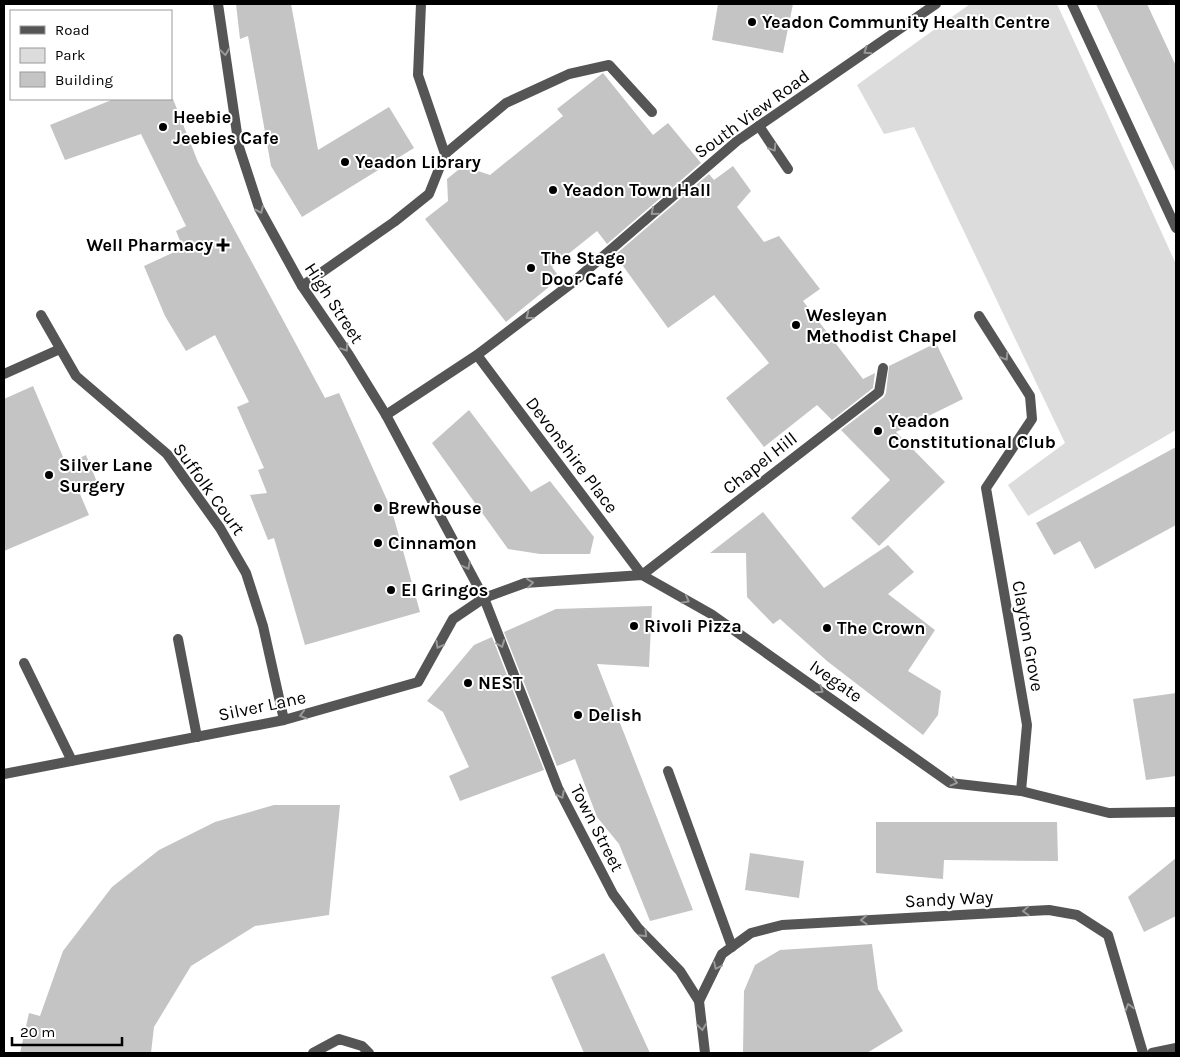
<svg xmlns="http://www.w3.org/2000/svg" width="1180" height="1057" font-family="Karla,sans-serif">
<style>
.green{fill:#dcdcdc}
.building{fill:#c4c4c4}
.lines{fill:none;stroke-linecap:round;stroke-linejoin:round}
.service{stroke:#555;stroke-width:10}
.minor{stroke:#555;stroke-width:10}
.tertiary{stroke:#555;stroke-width:10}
.oneway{stroke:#999}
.poi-dot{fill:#000;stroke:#fff;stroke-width:2}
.labels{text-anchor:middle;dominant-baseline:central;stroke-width:4;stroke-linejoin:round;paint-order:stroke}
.poi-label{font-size:18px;font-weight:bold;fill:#000;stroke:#fff;text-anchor:start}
.street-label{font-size:18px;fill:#000;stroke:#fff}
</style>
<rect width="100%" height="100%" fill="#fff"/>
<!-- green -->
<path class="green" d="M 970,4 L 1057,4 L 1176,264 L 1176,430 L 1028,516 L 1008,485 L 1065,443 L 914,127 L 884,134 L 857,85 Z"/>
<!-- building -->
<path class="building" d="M 236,4 L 291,4 L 318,150 L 389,107 L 414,148 L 302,217 L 271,166 L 248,36 L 240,39 Z
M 718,4 L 793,4 L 783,53 L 712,40 Z
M 1096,4 L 1147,4 L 1176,66 L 1176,173 Z
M 603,73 L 653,135 L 668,123 L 701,163 L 607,244 L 597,231 L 552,267 L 560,278 L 506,322 L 425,219 L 448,201 L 447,179 L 463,166 L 490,175 L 563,116 L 557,109 Z
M 114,99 L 173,99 L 198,162 L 325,398 L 339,393 L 392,511 L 420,612 L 305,645 L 274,538 L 268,540 L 250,495 L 267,493 L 258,470 L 264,468 L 237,407 L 249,402 L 215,335 L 186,351 L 165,316 L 144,266 L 183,248 L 176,231 L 186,226 L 141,134 L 65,160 L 50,125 Z
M 733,166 L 751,191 L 737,207 L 764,242 L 779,236 L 820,289 L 803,301 L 863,379 L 875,373 L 873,388 L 832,420 L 817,405 L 764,447 L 726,398 L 769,363 L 714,295 L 668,328 L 615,255 L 709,174 L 714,180 Z
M 936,343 L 963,399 L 896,432 L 945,482 L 879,546 L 851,518 L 890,480 L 841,430 L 884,397 L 886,393 L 889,366 Z
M 33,386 L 66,464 L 86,455 L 99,487 L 80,494 L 89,515 L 4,551 L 4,399 Z
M 469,410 L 531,492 L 550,481 L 594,537 L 590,554 L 540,554 L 508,549 L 432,443 Z
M 1176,447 L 1176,525 L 1095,569 L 1080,541 L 1054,555 L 1036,523 Z
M 763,512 L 824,588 L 888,545 L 914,572 L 888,594 L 935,630 L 908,671 L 941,691 L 938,715 L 923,735 L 827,661 L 780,619 L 773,624 L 747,597 L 746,553 L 710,553 Z
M 652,606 L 649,667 L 597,664 L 693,910 L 650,921 L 619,844 L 597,817 L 575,759 L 557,766 L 504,632 L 556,609 Z
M 492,637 L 544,770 L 460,801 L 449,776 L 469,767 L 443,712 L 427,701 L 474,645 Z
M 1176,693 L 1176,776 L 1146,780 L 1133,699 Z
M 274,805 L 340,805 L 329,915 L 255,926 L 191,966 L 154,1027 L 151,1053 L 20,1053 L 29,1013 L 40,1016 L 63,951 L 112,887 L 159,850 L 215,822 Z
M 876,822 L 1057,822 L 1058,861 L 944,860 L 943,879 L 876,873 Z
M 750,853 L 804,861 L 799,898 L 745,890 Z
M 1176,858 L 1176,916 L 1144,932 L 1128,897 Z
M 872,944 L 878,989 L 903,1031 L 867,1053 L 743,1053 L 744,991 L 755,965 L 780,950 Z
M 604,953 L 650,1053 L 584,1053 L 551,977 Z"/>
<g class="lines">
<!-- service -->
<path class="service" d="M 1072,4 L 1176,228
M 759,126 L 788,169
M 445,154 L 506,103 L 569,74 L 609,65 L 652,112
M 979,316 L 1030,396 L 1032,419 L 986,488 L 1027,725 L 1021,791
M 4,374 L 60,349
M 178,639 L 197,737
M 668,771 L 732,947"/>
<!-- minor -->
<path class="minor" d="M 302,286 L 394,222 L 429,194 L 445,154 L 418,75 L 421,4
M 41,315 L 76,376 L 167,454 L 220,528 L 246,573 L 263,626 L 284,720
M 477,355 L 642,575 L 879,392 L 883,368
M 386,415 L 477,355 L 572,283 L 737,141 L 936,4
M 24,663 L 72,761
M 4,774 L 284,720 L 418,682 L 453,619 L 484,598 L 525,583 L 642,575 L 711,614 L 950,783 L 1021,791 L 1109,813 L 1176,812
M 699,1001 L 722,954 L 751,933 L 782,925 L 1049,910 L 1077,915 L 1108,935 L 1143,1053
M 313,1053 L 339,1039 L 362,1046 L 369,1053"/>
<!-- tertiary -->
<path class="tertiary" d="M 218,4 L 239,147 L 259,208 L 302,286 L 349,355 L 386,415 L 484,598 L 558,788 L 613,894 L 638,928 L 680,971 L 699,1001 L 705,1053
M 1152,1053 L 1176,1048"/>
</g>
<!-- one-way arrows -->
<defs><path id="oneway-chevron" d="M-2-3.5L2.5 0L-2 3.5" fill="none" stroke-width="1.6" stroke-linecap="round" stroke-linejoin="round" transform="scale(1.25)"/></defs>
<g class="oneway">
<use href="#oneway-chevron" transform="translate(867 51) rotate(145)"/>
<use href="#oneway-chevron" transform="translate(225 52) rotate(82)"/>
<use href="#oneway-chevron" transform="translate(773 148) rotate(57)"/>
<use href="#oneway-chevron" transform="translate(260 210) rotate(66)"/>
<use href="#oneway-chevron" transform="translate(654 212) rotate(139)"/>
<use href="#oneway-chevron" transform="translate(529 316) rotate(143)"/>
<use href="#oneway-chevron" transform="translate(345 348) rotate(57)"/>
<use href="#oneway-chevron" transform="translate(1005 357) rotate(57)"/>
<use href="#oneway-chevron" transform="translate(467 566) rotate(62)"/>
<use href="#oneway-chevron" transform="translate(530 583) rotate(-7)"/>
<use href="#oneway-chevron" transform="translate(686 600) rotate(29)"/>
<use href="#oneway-chevron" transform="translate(501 644) rotate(69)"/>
<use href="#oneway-chevron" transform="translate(439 645) rotate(119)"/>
<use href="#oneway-chevron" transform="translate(820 690) rotate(35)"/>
<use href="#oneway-chevron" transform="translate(303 715) rotate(164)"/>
<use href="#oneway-chevron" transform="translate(954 782) rotate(15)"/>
<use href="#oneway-chevron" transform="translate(561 795) rotate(63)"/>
<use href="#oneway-chevron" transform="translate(1026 911) rotate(177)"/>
<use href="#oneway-chevron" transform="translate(864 920) rotate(177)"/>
<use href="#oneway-chevron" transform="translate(644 934) rotate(46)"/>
<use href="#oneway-chevron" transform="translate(717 966) rotate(116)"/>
<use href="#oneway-chevron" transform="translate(1129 1007) rotate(-107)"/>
<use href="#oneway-chevron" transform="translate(702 1027) rotate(83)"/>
</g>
<!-- markers -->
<g class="poi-dot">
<circle cx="752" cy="22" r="5"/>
<circle cx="163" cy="127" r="5"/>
<circle cx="345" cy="162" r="5"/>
<circle cx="553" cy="190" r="5"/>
<path d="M220.5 237.5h5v5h5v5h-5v5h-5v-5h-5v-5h5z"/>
<circle cx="531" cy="268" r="5"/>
<circle cx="796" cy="325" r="5"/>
<circle cx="878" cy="431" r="5"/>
<circle cx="49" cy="475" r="5"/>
<circle cx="378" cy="508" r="5"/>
<circle cx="378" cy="543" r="5"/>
<circle cx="391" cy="590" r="5"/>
<circle cx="634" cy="626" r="5"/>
<circle cx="827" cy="628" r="5"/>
<circle cx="468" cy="683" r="5"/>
<circle cx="578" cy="715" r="5"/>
</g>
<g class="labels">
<!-- poi labels -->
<g class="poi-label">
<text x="762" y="22">Yeadon Community Health Centre</text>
<text x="173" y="117">Heebie<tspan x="173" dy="21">Jeebies Cafe</tspan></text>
<text x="355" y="162">Yeadon Library</text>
<text x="563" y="190">Yeadon Town Hall</text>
<text x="213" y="245" text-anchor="end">Well Pharmacy</text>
<text x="541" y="258">The Stage<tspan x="541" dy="21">Door Café</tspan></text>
<text x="806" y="315">Wesleyan<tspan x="806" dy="21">Methodist Chapel</tspan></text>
<text x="888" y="421">Yeadon<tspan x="888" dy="21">Constitutional Club</tspan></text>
<text x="59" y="465">Silver Lane<tspan x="59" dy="21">Surgery</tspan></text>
<text x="388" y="508">Brewhouse</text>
<text x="388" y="543">Cinnamon</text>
<text x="401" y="590">El Gringos</text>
<text x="644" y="626">Rivoli Pizza</text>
<text x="837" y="628">The Crown</text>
<text x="478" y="683">NEST</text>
<text x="588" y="715">Delish</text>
</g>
<!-- street labels -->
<g class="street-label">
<text transform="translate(752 114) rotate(-36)">South View Road</text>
<text transform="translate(334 303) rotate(57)">High Street</text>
<text transform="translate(572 455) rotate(53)">Devonshire Place</text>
<text transform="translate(760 463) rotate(-38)">Chapel Hill</text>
<text transform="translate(209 489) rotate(54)">Suffolk Court</text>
<text transform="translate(1028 636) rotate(80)">Clayton Grove</text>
<text transform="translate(836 681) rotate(35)">Ivegate</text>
<text transform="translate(262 706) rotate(-12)">Silver Lane</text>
<text transform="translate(597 828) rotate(63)">Town Street</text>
<text transform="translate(949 899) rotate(-3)">Sandy Way</text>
</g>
</g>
<!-- border -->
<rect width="1180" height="1057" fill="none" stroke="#000000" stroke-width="10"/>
<!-- legend -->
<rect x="10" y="10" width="162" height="90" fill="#ffffff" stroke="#999999"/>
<rect x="20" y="26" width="25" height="8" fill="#555555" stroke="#999999"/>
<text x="55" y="35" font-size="15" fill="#000000">Road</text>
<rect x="20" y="48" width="25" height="15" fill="#dcdcdc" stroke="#999999"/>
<text x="55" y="60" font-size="15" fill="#000000">Park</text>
<rect x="20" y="72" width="25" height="15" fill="#c4c4c4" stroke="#999999"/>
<text x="55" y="85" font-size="15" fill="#000000">Building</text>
<!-- scale -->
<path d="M12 1037v8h110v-8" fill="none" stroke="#000000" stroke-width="2.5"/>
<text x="20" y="1037" font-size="15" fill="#000000" stroke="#ffffff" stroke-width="4" paint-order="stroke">20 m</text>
</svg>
